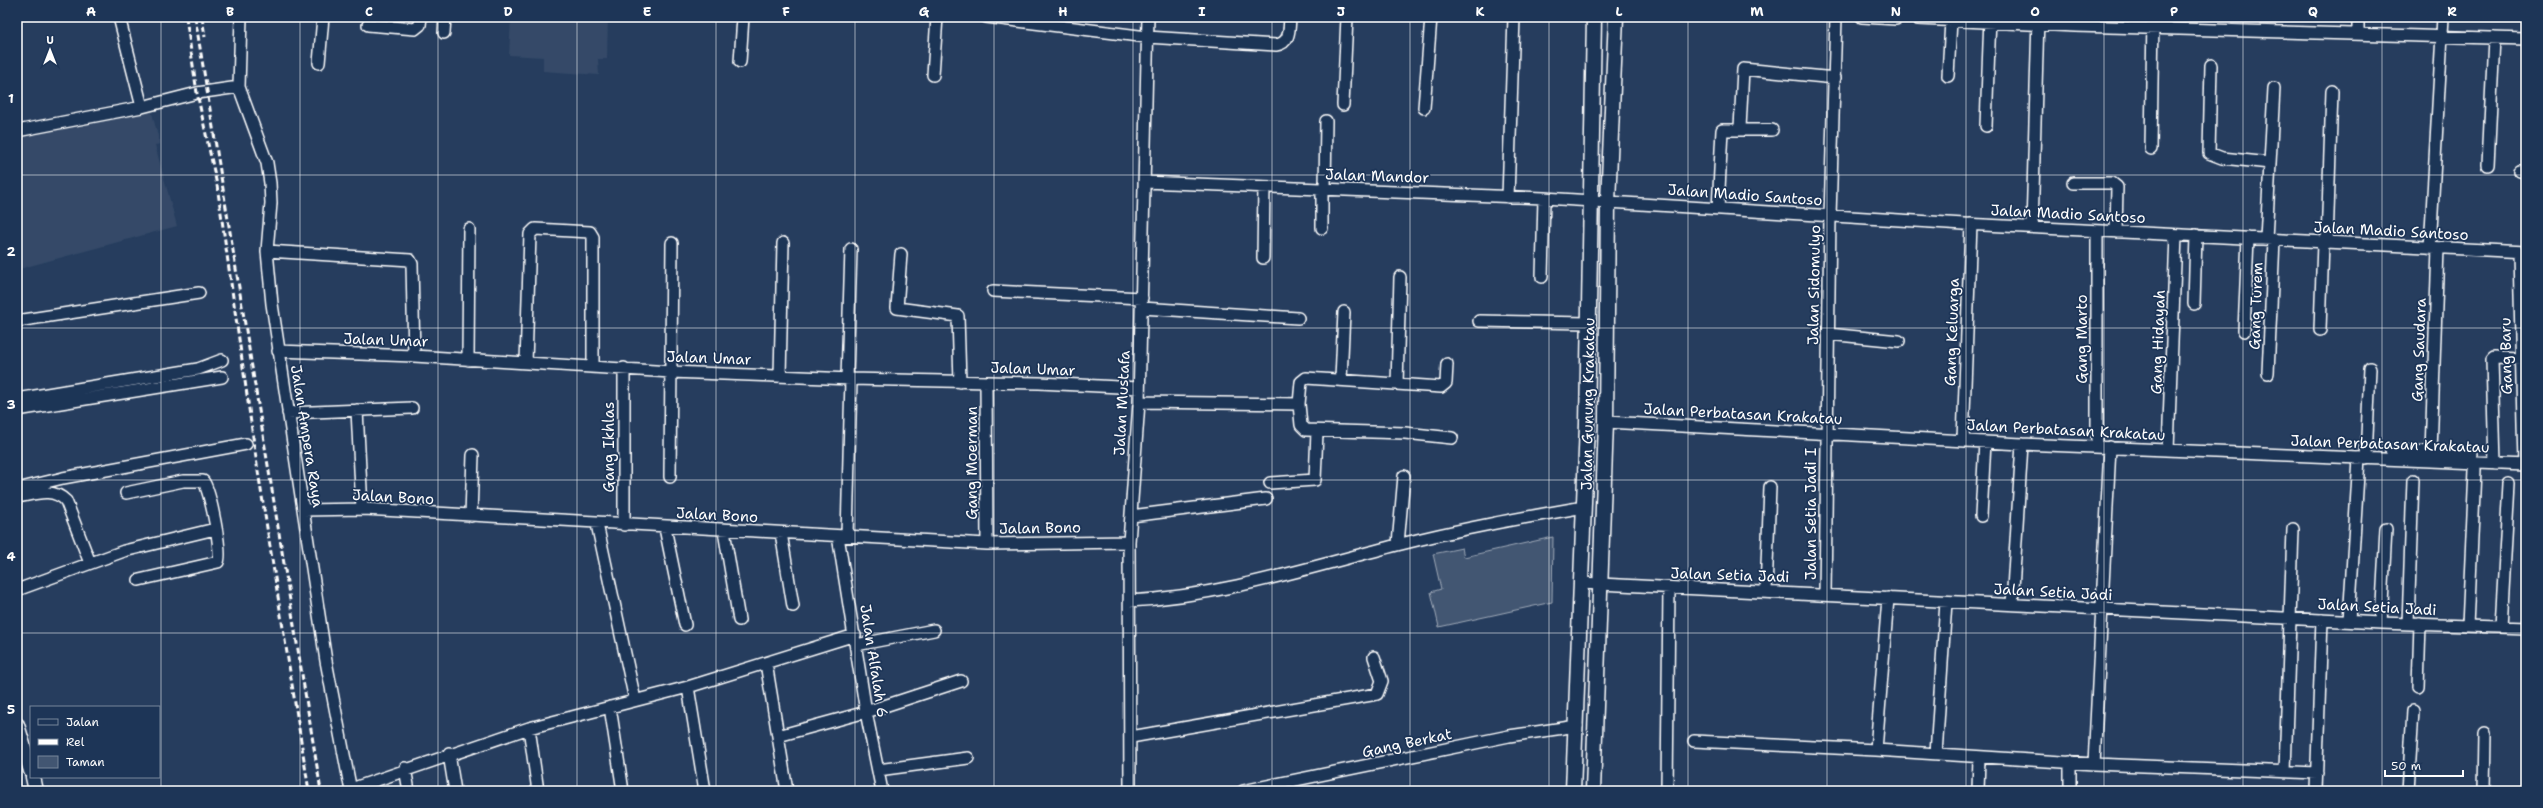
<svg xmlns="http://www.w3.org/2000/svg" width="2543" height="808" font-family="'Shantell Sans',sans-serif">
<style>
.built{fill:#344a68}
.green{fill:#425672;stroke:#a0aab8}
.lines{fill:none;stroke-linecap:round;stroke-linejoin:round}
.minor-casing{stroke:#fff;stroke-width:14}
.major-casing{stroke:#fff;stroke-width:17}
.minor{stroke:#1d3557;stroke-width:11}
.major{stroke:#1d3557;stroke-width:14}
.rail{stroke:#fff;stroke-width:3;stroke-dasharray:6 3;stroke-linecap:butt}
.grid{fill:none;stroke:#fff;stroke-width:1;stroke-opacity:0.55}
.labels{text-anchor:middle;dominant-baseline:central;stroke-width:3.5;stroke-linejoin:round;paint-order:stroke}
.street-label{font-size:15px;fill:#fff;stroke:#1d3557}
.neatline{fill:none;stroke:#fff;stroke-width:1.5}
.grid-label{font-size:13px;text-anchor:middle;font-weight:bold;fill:#fff}
</style>
<rect width="100%" height="100%" fill="#263d5e"/>
<filter id="ink" filterUnits="userSpaceOnUse"><feTurbulence type="fractalNoise" baseFrequency=".025" numOctaves="2"/><feDisplacementMap in="SourceGraphic" scale="8" xChannelSelector="R" yChannelSelector="G"/><feConvolveMatrix kernelMatrix="1 2 1 2 8 2 1 2 1" color-interpolation-filters="sRGB"/></filter>
<g filter="url(#ink)">
<!-- built -->
<path class="built" d="M 511,17 L 608,17 L 607,59 L 598,59 L 599,75 L 543,71 L 543,57 L 509,55 Z
M 151,109 L 160,144 L 155,145 L 177,226 L 19,269 L 17,259 L 17,137 Z"/>
<!-- green -->
<path class="green" d="M 1553,537 L 1552,602 L 1439,627 L 1431,592 L 1441,589 L 1433,554 L 1462,548 L 1464,557 Z"/>
<g class="lines">
<defs>
<path id="minor" d="M 119,17 L 142,107
M 241,17 L 239,87 L 267,163 L 270,183 L 271,203 L 267,251 L 272,304 L 326,661 L 351,791
M 986,17 L 1147,37 L 1276,45 C 1291,43 1289,28 1290,17
M 1862,17 L 1896,19
M 1918,19 L 2075,26 L 2526,39
M 368,25 L 415,29 L 420,25 L 421,17
M 444,33 L 445,17
M 2358,33 L 2358,17
M 740,62 L 743,17
M 319,63 L 323,17
M 2211,65 L 2209,153 L 2222,158 L 2270,163
M 933,75 L 937,17
M 1948,76 L 1951,20
M 1343,105 L 1347,17
M 1424,108 L 1431,17
M 1986,126 L 1990,17
M 1740,128 L 1743,69 L 1835,78
M 17,131 L 142,107 L 197,93 L 239,87
M 2151,149 L 2153,17
M 2488,165 L 2494,38
M 2519,171 L 2526,172
M 1144,182 L 1544,198 L 1964,224 L 2526,252
M 2073,183 L 2112,183 L 2117,187 L 2116,232
M 1322,189 L 1322,228
M 1325,189 L 1326,121
M 1508,197 L 1514,17
M 1718,209 L 1722,130 L 1772,130
M 2032,227 L 2038,18
M 2097,231 L 2097,447
M 2266,239 L 2274,88
M 2327,243 L 2332,91
M 2430,248 L 2443,17
M 267,251 L 410,260 L 412,264 L 414,356
M 2519,252 L 2524,465
M 901,254 L 897,308 L 958,316 L 960,382
M 1263,258 L 1264,187
M 1542,277 L 1544,198
M 993,291 L 1142,298
M 2194,304 L 2196,235
M 1142,308 L 1298,318
M 17,321 L 199,293
M 1479,321 L 1588,323
M 2320,330 L 2323,243
M 2244,331 L 2248,238
M 1828,334 L 1899,341
M 278,351 L 414,356 L 671,372 L 851,379 L 1039,383 L 1139,388
M 468,360 L 469,229
M 526,363 L 530,234 L 535,229 L 590,232 L 593,237 L 593,366
M 624,368 L 624,525
M 2268,373 L 2274,240
M 780,376 L 783,243
M 847,379 L 851,249
M 1341,379 L 1344,312
M 986,382 L 987,544
M 1397,384 L 1400,277
M 17,399 L 198,369 L 222,360
M 1139,402 L 1299,404 L 1301,425 L 1306,430 L 1405,433 L 1452,438
M 1299,404 L 1301,382 L 1306,378 L 1441,387 L 1446,383 L 1447,364
M 17,410 L 222,377
M 357,410 L 362,509
M 288,413 L 412,408
M 1606,422 L 2022,444 L 2526,465
M 1963,440 L 1971,224
M 2168,450 L 2176,235
M 2391,450 L 2431,452 L 2438,248
M 2431,452 L 2472,454
M 2366,459 L 2370,368
M 2495,464 L 2492,360 L 2494,358 L 2521,359
M 670,477 L 672,243
M 1270,483 L 1315,480 L 1317,432
M 17,489 L 63,478 L 246,444
M 126,493 L 183,481 L 203,481 C 210,488 223,556 218,562 L 139,580
M 17,497 C 35,494 53,487 66,501 L 90,563
M 303,510 L 364,509 L 987,544 L 1129,542
M 471,516 L 473,455
M 1131,516 L 1266,499
M 1981,516 L 1985,442
M 597,524 L 635,700
M 665,528 L 685,625
M 724,531 L 739,620
M 781,533 L 793,606
M 847,535 L 851,379
M 838,536 L 866,712 L 882,791
M 1398,544 L 1404,476
M 1580,583 L 2381,623 L 2526,628
M 17,590 L 124,551 L 215,529
M 1766,591 L 1770,487
M 1825,594 L 1830,216 L 1836,17
M 1129,601 C 1222,596 1307,568 1397,545 C 1459,529 1521,518 1584,507
M 2012,605 L 2022,444
M 2349,621 L 2359,458
M 2381,623 L 2386,529
M 2408,624 L 2413,480
M 2468,626 L 2475,470
M 2501,627 L 2509,484
M 856,645 L 934,630
M 766,663 L 787,791
M 688,687 L 705,791
M 2418,687 L 2420,624
M 610,707 L 623,791
M 529,728 L 538,791
M 778,736 L 866,712 L 961,681
M 1131,737 L 1377,694 L 1382,681 L 1374,657
M 1694,741 L 1876,750 L 2094,764 L 2317,773
M 1876,750 L 1888,598
M 449,754 L 455,791
M 1936,754 L 1946,602
M 2094,764 L 2110,447
M 405,768 L 409,791
M 878,770 L 968,758
M 2285,771 L 2293,529
M 351,789 L 529,728 L 688,687 L 855,635
M 1130,791 L 1129,542 L 1139,402 L 1148,17
M 1243,791 L 1509,736 L 1577,726
M 1667,791 L 1669,588
M 1978,791 L 1979,757
M 2070,791 L 2070,762
M 2316,791 L 2322,620
M 2408,791 L 2413,711
M 2484,791 L 2485,734"/>
<path id="major" d="M 17,725 L 31,771
M 33,777 L 36,791
M 1573,791 L 1587,424 L 1594,17
M 1593,791 L 1606,422 L 1608,202 L 1616,17"/>
</defs>
<!-- minor casing -->
<use href="#minor" class="minor-casing"/>
<!-- major casing -->
<use href="#major" class="major-casing"/>
<!-- minor -->
<use href="#minor" class="minor"/>
<!-- major -->
<use href="#major" class="major"/>
<!-- rail -->
<path class="rail" d="M 186,17 L 197,93 L 217,185 L 257,465 L 309,791
M 195,17 L 321,791
M 202,17 L 205,37"/>
</g>
</g>
<!-- grid -->
<path class="grid" d="M 161,17 L 161,791M 300,17 L 300,791M 438,17 L 438,791M 577,17 L 577,791M 716,17 L 716,791M 855,17 L 855,791M 994,17 L 994,791M 1133,17 L 1133,791M 1272,17 L 1272,791M 1410,17 L 1410,791M 1549,17 L 1549,791M 1688,17 L 1688,791M 1827,17 L 1827,791M 1966,17 L 1966,791M 2104,17 L 2104,791M 2243,17 L 2243,791M 2382,17 L 2382,791M 17,175 L 2526,175M 17,328 L 2526,328M 17,480 L 2526,480M 17,633 L 2526,633"/>
<g class="labels">
<!-- street labels -->
<g class="street-label">
<text transform="translate(1377 176) rotate(2)">Jalan Mandor</text>
<text transform="translate(1745 195) rotate(4)">Jalan Madio Santoso</text>
<text transform="translate(2068 214) rotate(3)">Jalan Madio Santoso</text>
<text transform="translate(2391 231) rotate(3)">Jalan Madio Santoso</text>
<text transform="translate(1814 285) rotate(-89)">Jalan Sidomulyo</text>
<text transform="translate(2256 306) rotate(-88)">Gang Turem</text>
<text transform="translate(1952 332) rotate(-88)">Gang Keluarga</text>
<text transform="translate(2082 339) rotate(-90)">Gang Marto</text>
<text transform="translate(386 340) rotate(2)">Jalan Umar</text>
<text transform="translate(2158 342) rotate(-88)">Gang Hidayah</text>
<text transform="translate(2419 350) rotate(-88)">Gang Saudara</text>
<text transform="translate(2506 356) rotate(-91)">Gang Baru</text>
<text transform="translate(709 358) rotate(2)">Jalan Umar</text>
<text transform="translate(1033 369) rotate(2)">Jalan Umar</text>
<text transform="translate(1122 403) rotate(-87)">Jalan Mustafa</text>
<text transform="translate(1588 404) rotate(-89)">Jalan Gunung Krakatau</text>
<text transform="translate(1743 414) rotate(3)">Jalan Perbatasan Krakatau</text>
<text transform="translate(2066 430) rotate(3)">Jalan Perbatasan Krakatau</text>
<text transform="translate(307 436) rotate(81)">Jalan Ampera Raya</text>
<text transform="translate(2390 444) rotate(2)">Jalan Perbatasan Krakatau</text>
<text transform="translate(609 447) rotate(-90)">Gang Ikhlas</text>
<text transform="translate(972 463) rotate(-90)">Gang Moerman</text>
<text transform="translate(393 497) rotate(3)">Jalan Bono</text>
<text transform="translate(1811 514) rotate(-90)">Jalan Setia Jadi I</text>
<text transform="translate(717 515) rotate(3)">Jalan Bono</text>
<text transform="translate(1040 528) rotate(-1)">Jalan Bono</text>
<text transform="translate(1730 575) rotate(2)">Jalan Setia Jadi</text>
<text transform="translate(2053 592) rotate(3)">Jalan Setia Jadi</text>
<text transform="translate(2377 607) rotate(3)">Jalan Setia Jadi</text>
<text transform="translate(874 661) rotate(81)">Jalan Alfalah 6</text>
<text transform="translate(1407 743) rotate(-12)">Gang Berkat</text>
</g>
</g>
<!-- margin -->
<rect width="2543" height="808" fill="none" stroke="#1d3557" stroke-width="44"/>
<!-- legend -->
<rect x="30" y="706" width="130" height="72" fill="#1d3557" stroke="#77869a"/>
<rect x="38" y="719" width="20" height="6" fill="#1d3557" stroke="#77869a"/>
<text x="66" y="726" font-size="12" fill="#ffffff">Jalan</text>
<rect x="38" y="739" width="20" height="6" fill="#ffffff" stroke="#77869a"/>
<text x="66" y="746" font-size="12" fill="#ffffff">Rel</text>
<rect x="38" y="756" width="20" height="12" fill="#425672" stroke="#77869a"/>
<text x="66" y="766" font-size="12" fill="#ffffff">Taman</text>
<!-- north arrow -->
<g transform="translate(50 50)" stroke="#1d3557" stroke-width="3" paint-order="stroke">
<path d="M0-3L7 15L0 10L-7 15Z" fill="#ffffff"/>
<text y="-6" font-size="11" font-weight="bold" text-anchor="middle" fill="#ffffff">U</text>
</g>
<!-- scale -->
<path d="M2385 770v6h78v-6" fill="none" stroke="#ffffff" stroke-width="2"/>
<text x="2391" y="770" font-size="12" fill="#ffffff" stroke="#1d3557" stroke-width="3" paint-order="stroke">50 m</text>
<rect x="22" y="22" width="2499" height="764" class="neatline"/>
<g class="grid-label">
<text x="91" y="16">A</text>
<text x="230" y="16">B</text>
<text x="369" y="16">C</text>
<text x="508" y="16">D</text>
<text x="647" y="16">E</text>
<text x="786" y="16">F</text>
<text x="924" y="16">G</text>
<text x="1063" y="16">H</text>
<text x="1202" y="16">I</text>
<text x="1341" y="16">J</text>
<text x="1480" y="16">K</text>
<text x="1619" y="16">L</text>
<text x="1757" y="16">M</text>
<text x="1896" y="16">N</text>
<text x="2035" y="16">O</text>
<text x="2174" y="16">P</text>
<text x="2313" y="16">Q</text>
<text x="2452" y="16">R</text>
<text x="11" y="103">1</text>
<text x="11" y="256">2</text>
<text x="11" y="409">3</text>
<text x="11" y="561">4</text>
<text x="11" y="714">5</text>
</g>
</svg>
